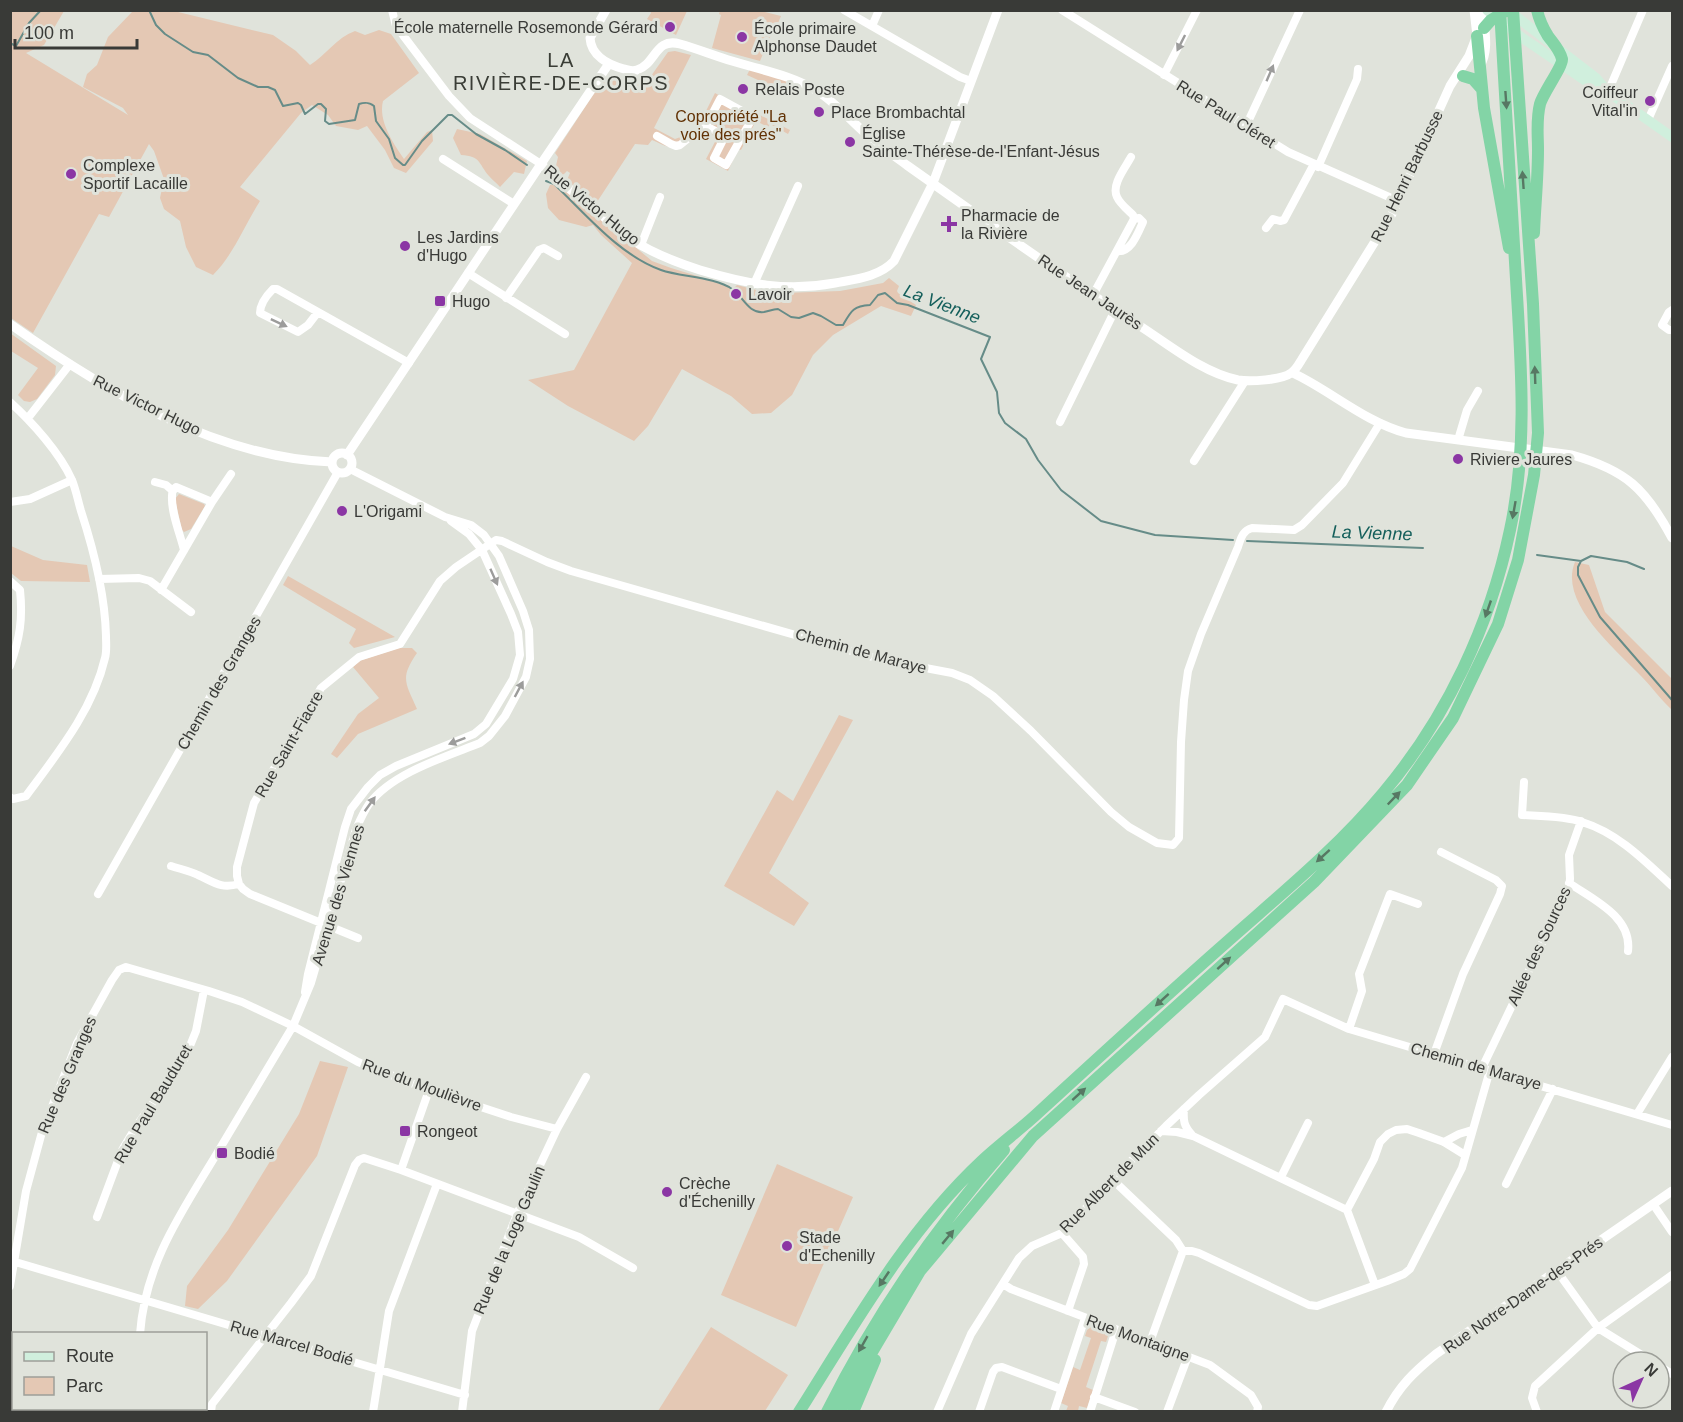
<svg xmlns="http://www.w3.org/2000/svg" width="1683" height="1422" font-family="Arial,sans-serif">
<style>
.green{fill:#e4c8b4}
.lines{fill:none;stroke-linecap:round;stroke-linejoin:round}
.stream{stroke:#668c88;stroke-width:2}
.minor{stroke:#fff;stroke-width:8}
.tertiary{stroke:#fff;stroke-width:9}
.secondary{stroke:#d0efdd;stroke-width:10}
.trunk{stroke:#83d4a6;stroke-width:12}
.oneway{fill:#9c9c9b}
.oneway2{fill:#577863}
.poi-dot{fill:#8b36a4;stroke:#e0e3db;stroke-width:2}
.labels{text-anchor:middle;dominant-baseline:central;stroke-width:6;stroke-linejoin:round;paint-order:stroke}
.poi-label{font-size:16px;fill:#393a37;stroke:#e0e3db;text-anchor:start}
.street-label{font-size:16px;fill:#393a37;stroke:#e0e3db}
.park-label{font-size:16px;fill:#623205;stroke:#e0e3db}
.water-label{font-size:18px;font-style:italic;fill:#145f5b;stroke:#e0e3db}
.quarter-label{font-size:20px;letter-spacing:1.5px;fill:#3a3d36;stroke:#e0e3db}
</style>
<rect width="100%" height="100%" fill="#e0e3db"/>
<!-- green -->
<path class="green" d="M 749,10 L 758,12 L 761,11 L 781,16 L 776,28 L 774,28 L 760,61 L 712,48 L 721,15 L 719,14 L 720,11 Z
M 10,11 L 64,11 L 44,45 L 26,53 L 128,115 L 123,108 L 83,87 L 87,74 L 97,65 L 108,37 L 132,12 L 137,11 L 174,11 L 273,35 L 296,51 L 310,65 C 326,55 336,38 355,31 L 365,35 L 379,30 L 391,34 L 419,73 L 383,101 C 378,121 393,143 404,159 L 427,132 L 432,130 L 433,141 L 406,173 L 394,168 L 385,150 L 367,126 L 358,130 L 336,126 L 328,115 L 312,105 L 301,113 L 240,187 L 260,201 C 244,226 234,254 213,275 L 196,267 L 186,247 L 180,221 L 164,209 L 160,198 L 164,179 L 154,151 L 149,144 L 109,217 L 99,214 L 33,333 L 11,318 Z
M 650,11 L 650,10 L 687,11 L 676,35 L 647,19 L 651,13 Z
M 675,51 L 691,55 L 654,128 L 675,139 L 686,135 L 697,129 L 715,93 L 756,116 L 760,115 L 790,130 L 788,134 L 770,124 L 768,127 L 756,121 L 741,150 L 738,149 L 728,171 L 706,159 L 717,138 L 705,131 C 676,148 687,156 652,140 L 648,145 L 635,144 L 595,205 L 567,180 L 570,173 L 567,171 L 562,176 L 555,170 L 558,157 L 555,153 L 593,95 L 606,79 C 610,79 617,77 622,78 C 630,80 637,86 646,83 L 668,52 Z
M 750,69 L 787,79 L 784,92 L 747,75 Z
M 457,129 L 480,134 L 527,161 L 524,174 L 514,172 L 500,187 C 497,183 492,180 489,176 C 478,163 481,156 461,155 L 453,138 Z
M 554,184 L 562,186 L 652,261 L 671,268 L 730,286 L 730,292 L 737,299 L 741,295 L 734,288 L 737,285 L 760,291 L 783,293 L 840,291 L 883,283 L 889,278 L 899,286 L 897,291 L 898,293 L 916,305 L 911,316 L 881,306 L 833,335 L 813,355 L 792,395 L 771,413 L 752,414 L 731,396 L 682,369 L 648,426 L 634,441 L 568,406 L 528,380 L 574,370 L 632,263 L 601,235 L 593,225 L 586,227 L 559,220 L 548,208 L 546,194 L 550,185 Z
M 10,333 L 56,366 L 55,375 L 37,399 L 30,402 L 24,401 L 18,395 L 38,368 L 11,351 Z
M 179,494 L 204,504 L 205,506 L 191,529 L 184,532 L 182,530 L 175,499 Z
M 11,546 L 43,560 L 87,565 L 90,582 L 21,581 L 11,573 Z
M 1575,562 L 1589,565 L 1605,612 L 1672,679 L 1672,710 C 1661,700 1652,687 1641,676 C 1616,650 1558,602 1575,562 Z
M 288,576 L 395,637 L 354,648 L 349,643 L 356,629 L 283,585 Z
M 399,648 L 412,648 L 417,653 C 400,678 405,682 417,709 L 358,734 L 337,758 L 331,754 L 358,714 L 379,698 L 353,667 L 359,661 Z
M 839,715 L 853,720 L 769,873 L 809,903 L 794,926 L 724,886 L 777,790 L 793,801 Z
M 320,1061 L 348,1067 L 317,1156 L 227,1281 L 198,1309 L 185,1306 L 187,1286 L 228,1230 L 299,1114 Z
M 777,1164 L 853,1197 L 796,1327 L 721,1295 Z
M 711,1327 L 788,1375 L 765,1411 L 658,1411 Z
M 1091,1327 L 1107,1333 L 1108,1336 L 1106,1342 L 1101,1341 L 1086,1387 L 1093,1390 L 1087,1408 L 1079,1406 L 1078,1411 L 1066,1411 L 1068,1406 L 1061,1403 L 1073,1367 L 1080,1370 L 1091,1338 L 1085,1336 L 1087,1330 Z"/>
<g class="lines">
<!-- stream -->
<path class="stream" d="M 149,10 L 156,25 L 165,34 L 193,52 L 208,55 L 238,78 L 258,87 L 268,87 L 275,90 L 283,106 L 298,103 L 301,105 L 305,114 L 318,104 L 321,104 L 326,109 L 325,121 L 329,124 L 355,120 L 359,104 C 365,102 369,102 374,106 L 376,121 L 389,139 L 395,158 L 403,165 L 405,165 L 422,141 L 448,115 L 452,115 L 476,134 L 505,150 L 527,165
M 10,43 L 16,46 L 29,23 L 41,10
M 546,181 L 554,184 C 586,214 619,255 661,270 C 681,277 715,277 732,289 C 743,296 748,314 764,312 C 769,311 773,309 778,309 L 791,317 L 799,318 L 813,313 L 821,316 L 836,325 L 843,325 C 851,311 853,306 870,305 L 878,295 L 885,293 L 897,303 L 908,305 L 990,337 L 981,359 L 997,392 L 999,413 L 1005,423 L 1026,439 L 1038,460 L 1061,490 L 1101,521 L 1155,535 L 1233,540
M 1247,541 L 1423,548
M 1537,555 L 1581,561 L 1591,556 L 1627,562 L 1644,569
M 1581,561 L 1578,567 L 1578,575 L 1600,617 L 1672,700"/>
<!-- minor -->
<path class="minor" d="M 392,10 L 396,26 L 449,96 L 470,118 L 541,164
M 844,10 L 960,77 L 971,81
M 1062,10 L 1288,152 L 1398,201
M 872,26 L 879,10
M 1164,75 L 1197,10
M 1608,92 L 1643,10
M 1648,120 L 1672,66
M 1246,126 L 1300,10
M 657,136 L 671,144 L 676,146 L 680,145 L 690,137 L 698,133 L 706,126 L 720,99 L 753,117 L 726,165 L 714,158 L 725,136 L 706,126
M 443,159 L 514,204
M 1318,167 L 1357,79 L 1358,69
M 1266,228 L 1273,219 L 1280,221 L 1284,220 L 1314,164
M 641,245 L 660,197
M 1117,251 C 1131,253 1138,233 1143,222 L 1139,218 L 1134,219
M 468,273 L 565,334
M 754,284 L 798,186
M 1093,295 L 1134,219 L 1133,215 C 1128,210 1120,204 1117,197 C 1111,185 1125,168 1131,157
M 506,298 L 539,250 L 544,248 L 558,256
M 1672,310 L 1669,312 L 1662,325 L 1669,330 L 1672,330
M 318,312 L 308,325 L 298,332 L 260,313 C 260,304 267,295 273,289 L 277,289 L 409,363
M 10,402 C 32,422 60,453 72,480 C 76,490 78,501 81,511 C 94,551 105,593 106,636 C 106,643 107,651 105,658 C 93,710 57,754 26,796 L 13,799 L 10,797
M 28,418 L 70,364
M 1060,422 L 1115,310
M 1458,440 L 1467,410 L 1478,391
M 1194,461 L 1245,381
M 155,482 L 166,485 L 173,491
M 10,502 L 30,499 L 72,480
M 212,502 L 231,474
M 99,579 L 139,578 L 150,581 L 191,612
M 10,581 L 20,590 C 23,619 20,638 10,666
M 161,590 L 212,502 L 176,487 C 173,491 172,490 172,496 C 171,512 180,534 184,550
M 1524,782 L 1522,815 C 1539,816 1566,816 1582,822 C 1618,833 1645,861 1672,886
M 171,866 C 180,869 190,871 198,875 C 214,882 220,889 239,884 L 243,889 L 250,894 L 358,938
M 1569,883 C 1594,900 1632,917 1628,951
M 239,884 L 237,876 L 237,867 L 254,803 L 321,688 L 359,657 L 400,644 L 440,581 L 456,567 L 496,540 L 502,541 L 547,562 L 571,571 L 883,660 L 952,673 L 970,680 L 993,696 L 1031,731 L 1111,812 L 1129,827 L 1157,843 L 1173,845 L 1179,838 L 1181,742 L 1184,700 L 1188,671 L 1201,634 L 1238,547 C 1241,538 1242,531 1252,528 L 1294,530 L 1302,525 L 1343,483 L 1380,423
M 98,894 L 338,472
M 305,992 L 308,974 L 345,827 L 351,809 L 368,787 L 380,775 L 396,766 L 474,734 L 486,724 L 513,679 L 520,655 L 518,632 L 511,614 L 482,550 L 469,534 L 451,521
M 1349,1029 L 1362,991 L 1359,974 L 1390,894 L 1418,904
M 1434,1054 L 1463,974 L 1500,894 L 1502,886 L 1496,880 L 1441,852
M 1482,1068 L 1569,887 L 1570,879 L 1569,855 L 1581,821
M 1184,1109 C 1183,1121 1184,1126 1192,1135
M 1637,1114 L 1672,1057
M 1161,1131 L 1177,1132 L 1193,1136 L 1347,1210
M 1444,1142 L 1459,1134 L 1472,1130
M 401,1170 L 429,1090
M 1281,1177 L 1308,1123
M 1113,1180 L 1176,1240 L 1183,1251 L 1192,1251 L 1199,1253 L 1309,1305 L 1317,1306 L 1387,1281 L 1404,1274 L 1410,1269 L 1462,1168 L 1490,1070
M 1506,1184 L 1553,1089
M 1653,1204 L 1672,1232
M 97,1217 L 122,1150 L 137,1125 L 185,1058 L 196,1031 L 204,990
M 1062,1233 L 1083,1257 L 1084,1264 L 1068,1311
M 12,1261 L 465,1395
M 1557,1271 L 1598,1328 L 1653,1362
M 1003,1284 L 1011,1289 L 1210,1365 L 1251,1395 L 1258,1407 L 1257,1412
M 1375,1285 L 1347,1210 L 1374,1159 L 1380,1142 L 1388,1134 L 1396,1130 L 1407,1129 L 1419,1133 L 1444,1142 L 1465,1155
M 10,1286 L 26,1191 L 42,1132 L 77,1043 L 112,980 L 119,970 L 126,967 L 209,991 L 242,1002 L 293,1026 L 358,1062 L 429,1090 L 511,1117 L 557,1129
M 140,1334 C 145,1264 181,1213 216,1155 C 242,1112 267,1069 293,1026 L 311,983 L 356,829 C 360,820 364,811 369,804 C 392,773 445,757 480,743 L 489,736 L 505,716 L 526,677 L 530,659 L 529,630 L 523,611 L 499,556 L 484,535 L 471,525 L 445,517 L 350,469
M 1150,1342 L 1183,1251
M 1659,1366 L 1672,1374
M 1094,1397 L 1135,1412
M 139,1412 L 139,1408
M 211,1412 L 212,1404 L 291,1303 L 311,1276 L 355,1165 L 359,1160 L 364,1158 L 401,1170 L 579,1237 L 633,1268
M 373,1412 L 389,1311 L 437,1184
M 462,1412 L 472,1331 L 517,1214 L 557,1129 L 586,1077
M 937,1412 L 971,1334 L 1019,1258 L 1032,1246 L 1062,1233 L 1127,1165 L 1166,1126 L 1199,1095 L 1265,1037 L 1283,999 L 1349,1029 L 1672,1125
M 979,1412 L 993,1372 L 996,1368 L 1002,1367 L 1061,1389
M 1054,1412 L 1085,1318
M 1090,1412 L 1116,1330
M 1167,1412 L 1188,1356
M 1537,1412 L 1532,1398 L 1535,1386 L 1598,1328 L 1672,1275"/>
<!-- tertiary -->
<path class="tertiary" d="M 606,10 L 590,38 C 591,56 609,65 624,69 C 629,70 632,72 637,70 C 656,64 655,37 680,44 C 698,49 715,56 732,61 C 761,70 791,75 817,91 C 835,102 849,119 865,133 C 878,145 893,155 908,166 C 986,221 1063,277 1143,328 C 1172,347 1204,373 1238,380 C 1250,382 1282,380 1291,373 C 1296,370 1299,364 1302,359 L 1392,214 L 1450,86 L 1469,56 L 1476,38
M 1474,10 L 1477,36
M 1480,66 C 1490,50 1484,28 1483,10
M 541,164 C 561,182 582,200 604,217 C 612,224 620,232 629,238 C 650,252 675,262 700,270 C 747,284 786,292 835,283 C 856,279 879,277 894,261 L 933,183 L 998,10
M 10,324 C 104,390 215,458 332,462
M 1293,373 C 1331,391 1365,422 1406,433 L 1572,455 C 1626,470 1646,489 1672,538
M332 463a10 10 0 1 1 20 0a10 10 0 1 1-20 0Z
M 347,455 L 541,164 L 608,65
M 1386,1412 C 1399,1386 1414,1372 1436,1354 L 1672,1191"/>
<!-- secondary -->
<path class="secondary" d="M 1487,10 L 1521,37 L 1592,85 L 1608,92 L 1672,137
M 1509,11 L 1596,78 L 1606,90"/>
<!-- trunk -->
<path class="trunk" d="M 1484,28 L 1491,20 L 1504,12
M 1477,36 L 1484,108 L 1509,248
M 1463,76 L 1473,79 L 1481,88
M 1534,233 C 1535,206 1538,178 1538,150 C 1538,134 1536,120 1540,104 C 1543,93 1563,66 1562,59 C 1560,50 1553,43 1548,36 C 1543,28 1539,19 1537,10
M 799,1412 C 854,1325 906,1232 982,1161 C 1000,1144 1021,1129 1039,1112 C 1099,1057 1159,1002 1220,948 C 1276,898 1336,850 1384,792 C 1447,717 1490,625 1510,530 C 1528,447 1521,363 1516,279 C 1511,189 1505,100 1500,10
M 827,1412 C 876,1314 932,1233 1004,1150
M 840,1412 L 849,1391 L 920,1271 L 1033,1136 L 1314,882 L 1407,785 L 1453,718 L 1498,624 L 1518,560 L 1534,475 L 1538,433 L 1533,304 L 1513,10
M 853,1412 L 875,1360"/>
</g>
<!-- one-way arrows -->
<defs><path id="oneway-solid" d="M-6-.8H1V-3.2L6.5 0L1 3.2V.8H-6Z" transform="scale(1.5)"/></defs>
<g class="oneway">
<use href="#oneway-solid" transform="translate(1181 43) rotate(117)"/>
<use href="#oneway-solid" transform="translate(1270 73) rotate(-67)"/>
<use href="#oneway-solid" transform="translate(279 323) rotate(25)"/>
<use href="#oneway-solid" transform="translate(494 577) rotate(66)"/>
<use href="#oneway-solid" transform="translate(519 689) rotate(-62)"/>
<use href="#oneway-solid" transform="translate(457 741) rotate(159)"/>
<use href="#oneway-solid" transform="translate(370 804) rotate(-54)"/>
</g>
<g class="oneway2">
<use href="#oneway-solid" transform="translate(1506 100) rotate(86)"/>
<use href="#oneway-solid" transform="translate(1523 180) rotate(-94)"/>
<use href="#oneway-solid" transform="translate(1535 375) rotate(-92)"/>
<use href="#oneway-solid" transform="translate(1514 510) rotate(100)"/>
<use href="#oneway-solid" transform="translate(1488 609) rotate(109)"/>
<use href="#oneway-solid" transform="translate(1394 798) rotate(-46)"/>
<use href="#oneway-solid" transform="translate(1323 856) rotate(138)"/>
<use href="#oneway-solid" transform="translate(1224 963) rotate(-42)"/>
<use href="#oneway-solid" transform="translate(1162 1000) rotate(138)"/>
<use href="#oneway-solid" transform="translate(1079 1094) rotate(-42)"/>
<use href="#oneway-solid" transform="translate(948 1237) rotate(-50)"/>
<use href="#oneway-solid" transform="translate(884 1279) rotate(124)"/>
<use href="#oneway-solid" transform="translate(863 1344) rotate(120)"/>
</g>
<!-- markers -->
<g class="poi-dot">
<circle cx="670" cy="27" r="6"/>
<circle cx="742" cy="37" r="6"/>
<circle cx="743" cy="89" r="6"/>
<circle cx="1650" cy="101" r="6"/>
<circle cx="819" cy="112" r="6"/>
<circle cx="850" cy="142" r="6"/>
<circle cx="71" cy="174" r="6"/>
<path d="M946 215h6v6h6v6h-6v6h-6v-6h-6v-6h6z"/>
<circle cx="405" cy="246" r="6"/>
<circle cx="736" cy="294" r="6"/>
<rect x="434" y="295" width="12" height="12" rx="3"/>
<circle cx="1458" cy="459" r="6"/>
<circle cx="342" cy="511" r="6"/>
<rect x="399" y="1125" width="12" height="12" rx="3"/>
<rect x="216" y="1147" width="12" height="12" rx="3"/>
<circle cx="667" cy="1192" r="6"/>
<circle cx="787" cy="1246" r="6"/>
</g>
<g class="labels">
<!-- poi labels -->
<g class="poi-label">
<text x="658" y="27" text-anchor="end">École maternelle Rosemonde Gérard</text>
<text x="754" y="28">École primaire<tspan x="754" dy="18">Alphonse Daudet</tspan></text>
<text x="755" y="89">Relais Poste</text>
<text x="1638" y="92" text-anchor="end">Coiffeur<tspan x="1638" dy="18">Vital'in</tspan></text>
<text x="831" y="112">Place Brombachtal</text>
<text x="862" y="133">Église<tspan x="862" dy="18">Sainte-Thérèse-de-l'Enfant-Jésus</tspan></text>
<text x="83" y="165">Complexe<tspan x="83" dy="18">Sportif Lacaille</tspan></text>
<text x="961" y="215">Pharmacie de<tspan x="961" dy="18">la Rivière</tspan></text>
<text x="417" y="237">Les Jardins<tspan x="417" dy="18">d'Hugo</tspan></text>
<text x="748" y="294">Lavoir</text>
<text x="452" y="301">Hugo</text>
<text x="1470" y="459">Riviere Jaures</text>
<text x="354" y="511">L'Origami</text>
<text x="417" y="1131">Rongeot</text>
<text x="234" y="1153">Bodié</text>
<text x="679" y="1183">Crèche<tspan x="679" dy="18">d'Échenilly</tspan></text>
<text x="799" y="1237">Stade<tspan x="799" dy="18">d'Echenilly</tspan></text>
</g>
<!-- street labels -->
<g class="street-label">
<text transform="translate(1226 114) rotate(32)">Rue Paul Cléret</text>
<text transform="translate(1407 176) rotate(-64)">Rue Henri Barbusse</text>
<text transform="translate(592 205) rotate(39)">Rue Victor Hugo</text>
<text transform="translate(1090 292) rotate(34)">Rue Jean Jaurès</text>
<text transform="translate(147 405) rotate(26)">Rue Victor Hugo</text>
<text transform="translate(861 651) rotate(15)">Chemin de Maraye</text>
<text transform="translate(219 683) rotate(-60)">Chemin des Granges</text>
<text transform="translate(289 744) rotate(-60)">Rue Saint-Fiacre</text>
<text transform="translate(338 895) rotate(-73)">Avenue des Viennes</text>
<text transform="translate(1539 946) rotate(-65)">Allée des Sources</text>
<text transform="translate(1476 1066) rotate(16)">Chemin de Maraye</text>
<text transform="translate(67 1075) rotate(-67)">Rue des Granges</text>
<text transform="translate(422 1085) rotate(20)">Rue du Moulièvre</text>
<text transform="translate(153 1104) rotate(-59)">Rue Paul Bauduret</text>
<text transform="translate(1109 1183) rotate(-45)">Rue Albert de Mun</text>
<text transform="translate(509 1240) rotate(-67)">Rue de la Loge Gaulin</text>
<text transform="translate(1523 1295) rotate(-35)">Rue Notre-Dame-des-Prés</text>
<text transform="translate(1138 1338) rotate(20)">Rue Montaigne</text>
<text transform="translate(292 1343) rotate(16)">Rue Marcel Bodié</text>
</g>
<!-- park labels -->
<g class="park-label">
<text x="731" y="116">Copropriété "La<tspan x="731" dy="18">voie des prés"</tspan></text>
</g>
<!-- water labels -->
<g class="water-label">
<text transform="translate(942 304) rotate(21)">La Vienne</text>
<text transform="translate(1372 533) rotate(2)">La Vienne</text>
</g>
<!-- quarter labels -->
<g class="quarter-label">
<text x="561" y="60">LA<tspan x="561" dy="23">RIVIÈRE-DE-CORPS</tspan></text>
</g>
</g>
<!-- border -->
<rect width="1683" height="1422" fill="none" stroke="#393a37" stroke-width="24"/>
<!-- legend -->
<rect x="12" y="1332" width="195" height="78" fill="#e0e3db" stroke="#9d9f99" stroke-width="1.5"/>
<rect x="24" y="1352" width="30" height="9" fill="#d0efdd" stroke="#9d9f99" stroke-width="1.5"/>
<text x="66" y="1362" font-size="18" fill="#393a37">Route</text>
<rect x="24" y="1377" width="30" height="18" fill="#e4c8b4" stroke="#9d9f99" stroke-width="1.5"/>
<text x="66" y="1392" font-size="18" fill="#393a37">Parc</text>
<!-- north arrow -->
<g transform="translate(1641 1380) rotate(45)"><circle r="28" fill="#e0e3db" stroke="#9d9f99" stroke-width="1.5"/>
<path d="M0-4.5L10 22L0 15L-10 22Z" fill="#8b36a4"/>
<text y="-9" font-size="16" font-weight="bold" text-anchor="middle" fill="#393a37">N</text>
</g>
<!-- scale -->
<path d="M15 39v9h122v-9" fill="none" stroke="#393a37" stroke-width="3"/>
<text x="24" y="39" font-size="18" fill="#393a37" stroke="#e0e3db" stroke-width="4.5" paint-order="stroke">100 m</text>
</svg>
